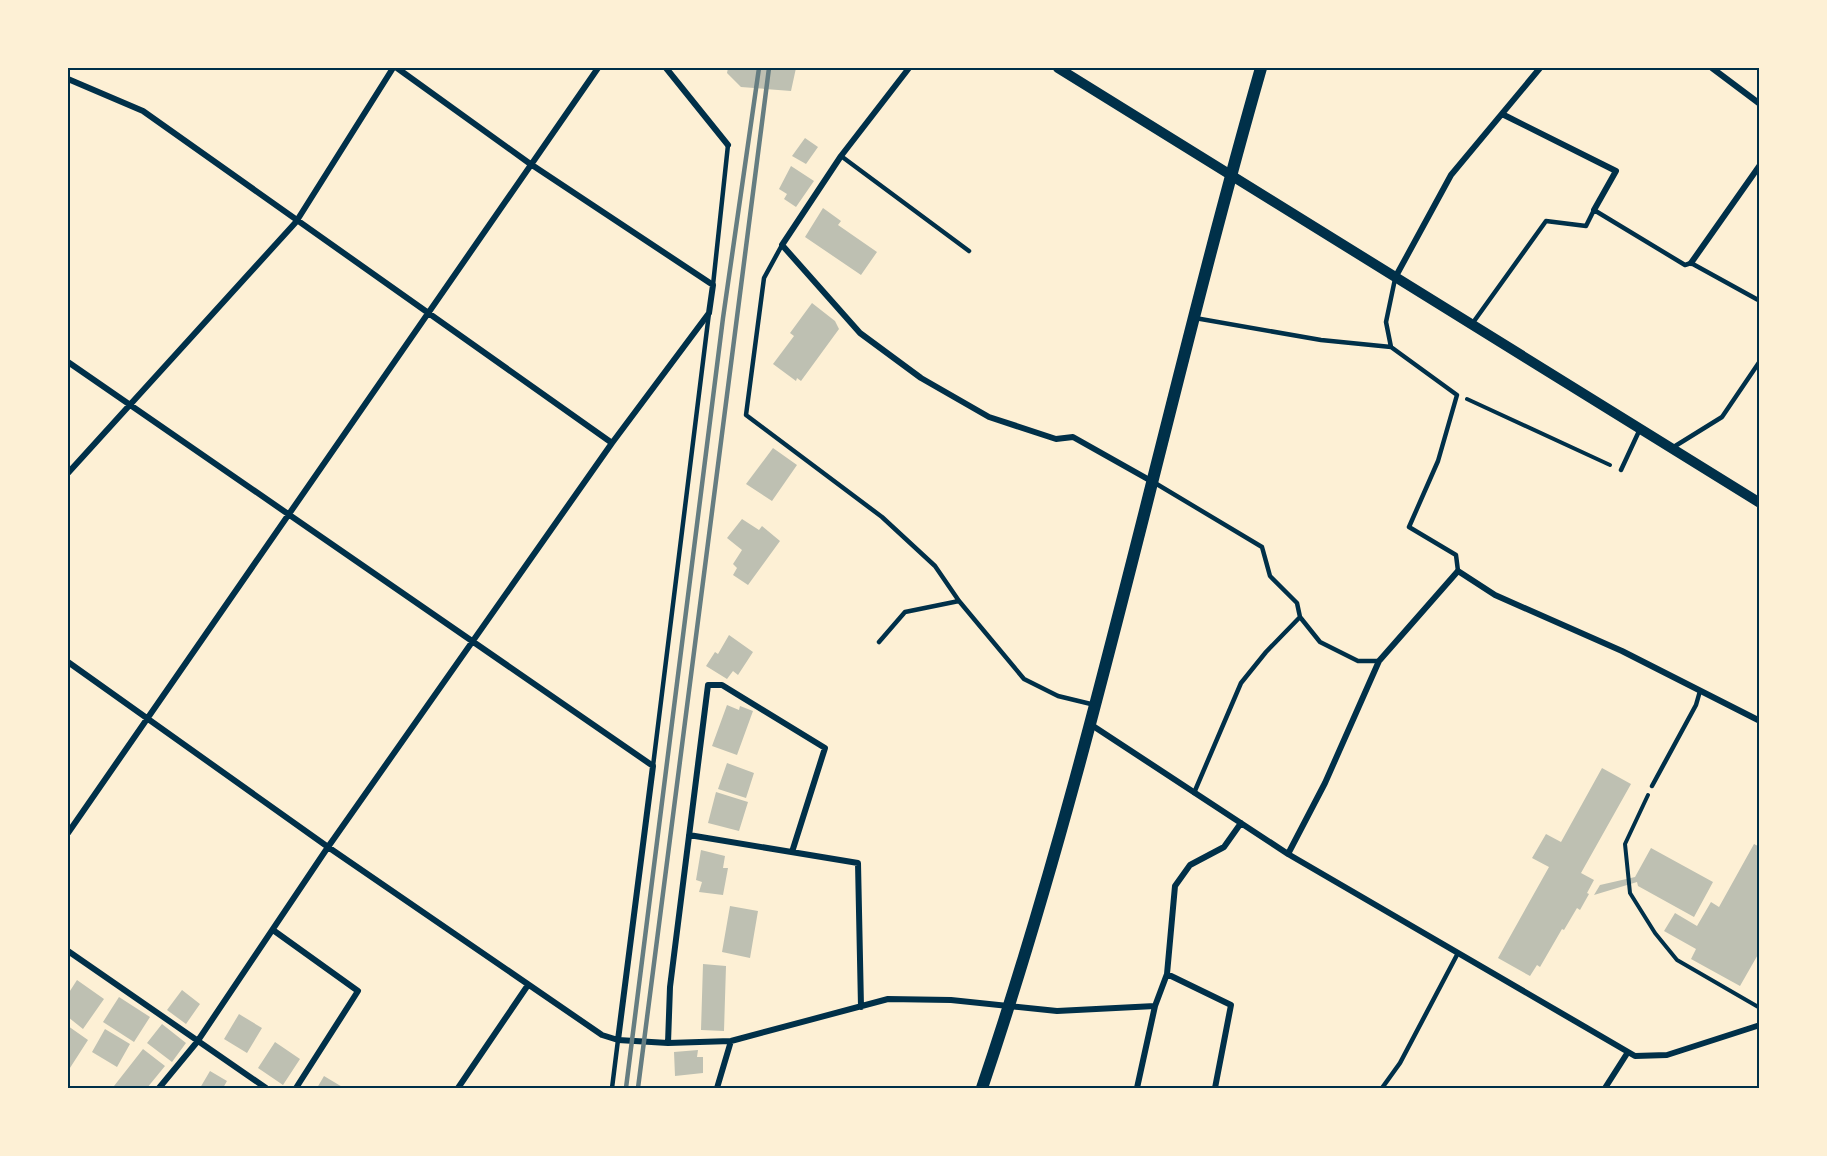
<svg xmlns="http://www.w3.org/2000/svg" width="1827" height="1156" font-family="Commissioner,sans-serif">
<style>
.building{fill:#bec0b2}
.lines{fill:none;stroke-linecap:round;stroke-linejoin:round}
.path{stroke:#003049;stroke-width:4}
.service{stroke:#003049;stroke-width:4.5}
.minor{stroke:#003049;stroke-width:6}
.tertiary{stroke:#003049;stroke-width:10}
.secondary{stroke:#003049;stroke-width:12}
.rail{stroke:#657d81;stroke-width:4.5}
.neatline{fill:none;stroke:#003049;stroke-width:2}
</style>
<rect width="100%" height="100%" fill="#fdf0d5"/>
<!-- building -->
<path class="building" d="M 728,68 L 796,68 L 791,91 L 741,87 L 727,73 Z
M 805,138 L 818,147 L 806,164 L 792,156 Z
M 791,166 L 814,181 L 796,207 L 784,199 L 787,194 L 779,189 Z
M 823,208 L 841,221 L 838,225 L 877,252 L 861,275 L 805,237 Z
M 812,303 L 835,321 L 839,329 L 801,381 L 797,378 L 796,381 L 773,364 L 794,336 L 790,333 Z
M 773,448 L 797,465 L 772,501 L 746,484 Z
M 742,519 L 759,530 L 762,526 L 780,541 L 748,585 L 733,575 L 737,568 L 733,564 L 742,550 L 727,538 Z
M 729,635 L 753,652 L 738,675 L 733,671 L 727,679 L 706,666 L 715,652 L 718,654 Z
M 727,705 L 739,710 L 740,706 L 753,711 L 737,755 L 712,746 Z
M 727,763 L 754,773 L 746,798 L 718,789 Z
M 1602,768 L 1631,784 L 1581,873 L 1594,880 L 1587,893 L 1589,894 L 1580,910 L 1577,908 L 1564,930 L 1562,929 L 1540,967 L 1537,965 L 1530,976 L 1498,958 L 1549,867 L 1532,858 L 1546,834 L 1561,842 Z
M 716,792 L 748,802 L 739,831 L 708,823 Z
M 1754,844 L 1760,847 L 1760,951 L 1740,986 L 1691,959 L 1696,949 L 1664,931 L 1675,913 L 1697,926 L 1711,902 L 1719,907 Z
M 1651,848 L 1713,882 L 1694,917 L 1638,886 L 1637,882 L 1594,895 L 1600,885 L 1635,877 Z
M 701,850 L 725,856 L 723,868 L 728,868 L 723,895 L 699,892 L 702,882 L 696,880 Z
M 730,906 L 758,911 L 750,958 L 722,952 Z
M 703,964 L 726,966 L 724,1031 L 701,1030 Z
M 77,980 L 104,999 L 83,1029 L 68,1017 L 68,994 Z
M 182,990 L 200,1004 L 186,1024 L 167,1010 Z
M 119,997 L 150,1017 L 134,1042 L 103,1022 Z
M 239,1014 L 262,1028 L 247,1053 L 224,1039 Z
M 162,1024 L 186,1043 L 172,1062 L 147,1043 Z
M 68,1026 L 88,1040 L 68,1071 Z
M 105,1029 L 130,1044 L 117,1067 L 92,1052 Z
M 275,1042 L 300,1059 L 283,1085 L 258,1068 Z
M 143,1049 L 165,1066 L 147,1088 L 117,1088 L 114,1086 Z
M 698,1050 L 697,1057 L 703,1057 L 703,1073 L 675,1076 L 674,1052 Z
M 210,1071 L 227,1081 L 223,1088 L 200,1088 Z
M 324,1076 L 344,1088 L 317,1088 Z"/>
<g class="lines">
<!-- path -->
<path class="path" d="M 1467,399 L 1610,465
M 1648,795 L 1625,844 L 1630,893 L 1655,933 L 1677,960 L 1760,1008"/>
<!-- service -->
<path class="service" d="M 841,156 L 969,251
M 782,245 L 764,278 L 746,415 L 882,517 L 935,566 L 959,601 L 1024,679 L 1058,696 L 1095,705
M 1395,279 L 1386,322 L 1391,347 L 1457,395 L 1438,461 L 1409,527 L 1456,555 L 1458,571
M 713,285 L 728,145
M 1195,318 L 1321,340 L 1391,347
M 1472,324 L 1546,221 L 1586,226 L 1594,210 L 1685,265 L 1691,263 L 1760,301
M 1672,448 L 1722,417 L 1760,361
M 1621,470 L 1640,429
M 1155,483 L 1262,547 L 1270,576 L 1297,603 L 1300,617 L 1320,642 L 1358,661 L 1379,661
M 879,642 L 905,612 L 959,601
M 653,766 L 709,313
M 1652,786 L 1696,705 L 1700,691
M 1194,793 L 1241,683 L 1266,652 L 1300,617
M 612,1088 L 618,1040
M 1382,1088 L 1400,1063 L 1458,953"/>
<!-- minor -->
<path class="minor" d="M 666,68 L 728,145
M 909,68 L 841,156 L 782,245 L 860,333 L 921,378 L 989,417 L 1056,439 L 1073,437 L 1153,482
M 1712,68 L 1760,104
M 68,79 L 143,111 L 612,443
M 1502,114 L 1616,171 L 1594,210
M 1691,263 L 1760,165
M 1396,276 L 1451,175 L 1540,68
M 68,362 L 653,766 L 618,1040
M 68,473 L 296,222 L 393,68
M 68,662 L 328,847 L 602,1035 L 618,1040 L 668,1043 L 731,1041 L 888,999 L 951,1000 L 1057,1011 L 1155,1006 L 1137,1088
M 1090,724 L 1288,854 L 1635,1056 L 1667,1055 L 1760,1025
M 68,833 L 598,68
M 689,835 L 858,863 L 861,1007
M 1288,854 L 1325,783 L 1379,661 L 1458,571 L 1495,595 L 1622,651 L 1760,721
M 273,930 L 358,991 L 296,1088
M 68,951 L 266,1088
M 1167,974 L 1175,886 L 1190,865 L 1224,847 L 1241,823
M 1155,1006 L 1167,974 L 1231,1005 L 1215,1088
M 668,1043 L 670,987 L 708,685 L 722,685 L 825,748 L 792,852
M 159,1088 L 197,1042 L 328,847 L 612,443 L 709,313 L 713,285 L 529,163 L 397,68
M 458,1088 L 528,985
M 717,1088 L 731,1041
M 1605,1088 L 1628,1052"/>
<!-- tertiary -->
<path class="tertiary" d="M 1058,68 L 1760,503"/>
<!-- secondary -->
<path class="secondary" d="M 982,1088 C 1095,754 1164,407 1261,68"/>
<!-- rail -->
<path class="rail" d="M 626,1088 L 723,318 L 759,68
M 638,1088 L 769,68"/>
</g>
<!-- border -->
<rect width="1827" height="1156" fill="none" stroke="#fdf0d5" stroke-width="138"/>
<rect x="69" y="69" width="1689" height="1018" class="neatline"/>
</svg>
